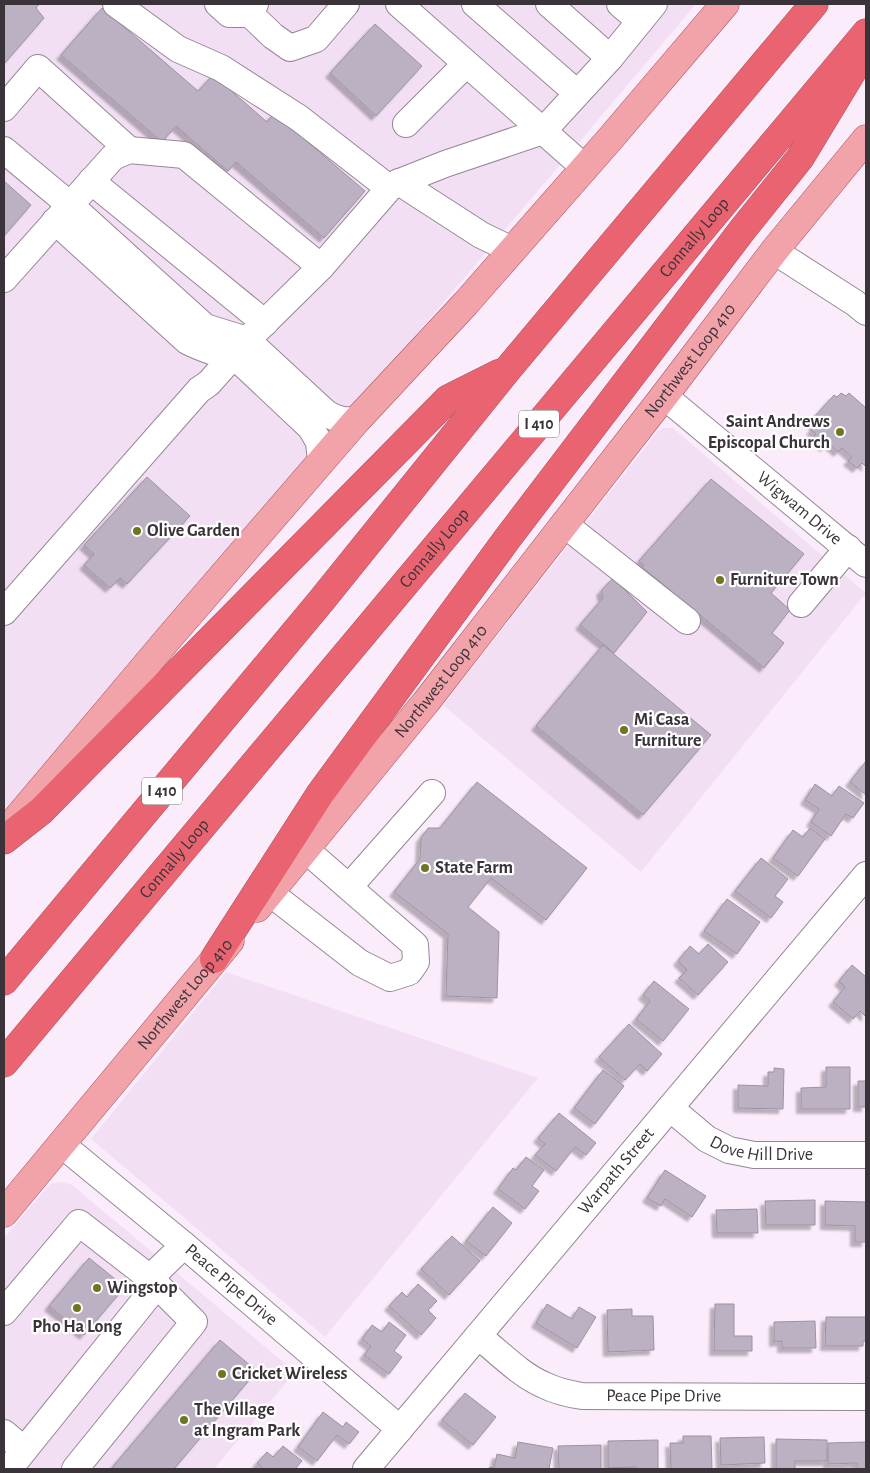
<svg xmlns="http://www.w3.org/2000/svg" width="870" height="1473" font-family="'Alegreya Sans',sans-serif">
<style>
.built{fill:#f3dff4}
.building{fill:#bcb1c2;stroke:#9c92a2;filter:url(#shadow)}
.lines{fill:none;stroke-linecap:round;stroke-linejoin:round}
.minor-casing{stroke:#958795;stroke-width:28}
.major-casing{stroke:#ac535d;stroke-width:29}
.highway-casing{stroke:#ac535d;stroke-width:29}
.minor{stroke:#fff;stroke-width:26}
.major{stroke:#f2a2a9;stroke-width:28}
.highway{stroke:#e96470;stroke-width:28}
.poi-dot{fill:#6d7620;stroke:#fff;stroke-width:2}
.labels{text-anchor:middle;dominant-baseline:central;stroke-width:4.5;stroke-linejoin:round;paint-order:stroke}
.shield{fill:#fff;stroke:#757175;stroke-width:1}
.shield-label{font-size:16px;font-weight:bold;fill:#3a343a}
.street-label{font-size:18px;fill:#3a343a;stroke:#fff}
.poi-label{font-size:18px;font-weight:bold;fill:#3a343a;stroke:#fff;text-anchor:start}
</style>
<defs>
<filter id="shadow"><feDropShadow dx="-4.5" dy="4.5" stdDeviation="1" flood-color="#0004"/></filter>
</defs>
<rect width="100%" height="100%" fill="#fbecfc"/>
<!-- built -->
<path class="built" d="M 4,4 L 696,4 L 4,822 Z
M 663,428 L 673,428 L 866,593 L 641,872 L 443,705 L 658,431 Z
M 226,972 L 538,1078 L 325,1337 L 91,1139 Z
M 60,1182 L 71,1184 L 295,1372 L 214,1469 L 4,1469 L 4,1238 L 50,1184 Z"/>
<!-- building -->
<path class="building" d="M 4,4 L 39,4 L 36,8 L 44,18 L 4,64 Z
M 102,8 L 198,91 L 213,75 L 267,122 L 274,113 L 365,191 L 324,238 L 236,162 L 228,171 L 176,126 L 162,142 L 61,55 Z
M 375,24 L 422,66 L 376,116 L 330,73 Z
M 4,181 L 31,205 L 4,236 Z
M 841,393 L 846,396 L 849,393 L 866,408 L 866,467 L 862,463 L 857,468 L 848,461 L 852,457 L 842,448 L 838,452 L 828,443 L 825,447 L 813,437 L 816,434 L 811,430 L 815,426 L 810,422 L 834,395 L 837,397 Z
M 147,477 L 190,516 L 127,584 L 120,578 L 110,588 L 84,565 L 94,554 L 84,545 Z
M 711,479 L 804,554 L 771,593 L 790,610 L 772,633 L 784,643 L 764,668 L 642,567 L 644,565 L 639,561 Z
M 613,578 L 647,612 L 614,653 L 580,625 L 603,598 L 601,591 Z
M 603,645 L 711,735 L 643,815 L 536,726 Z
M 866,761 L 866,795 L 850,782 Z
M 477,782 L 587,868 L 546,920 L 491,878 L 468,907 L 499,932 L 497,998 L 446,996 L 448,934 L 394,892 L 420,859 L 421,838 L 428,828 L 440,828 Z
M 815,784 L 832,796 L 839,786 L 864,803 L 853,818 L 846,814 L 831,836 L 811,822 L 819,809 L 805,800 Z
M 810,828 L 825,839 L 798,876 L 773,858 L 793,830 L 803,837 Z
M 761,858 L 788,879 L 775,896 L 783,902 L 771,918 L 735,891 Z
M 727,899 L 760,922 L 737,954 L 704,931 Z
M 708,944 L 728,962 L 698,995 L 679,978 L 687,970 L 678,961 L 690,946 L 699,954 Z
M 852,965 L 866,977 L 866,1017 L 860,1011 L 853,1019 L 833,1002 L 845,987 L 839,981 Z
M 654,981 L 689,1009 L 663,1041 L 636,1019 L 650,1001 L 643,995 Z
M 629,1024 L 662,1054 L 647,1071 L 640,1064 L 625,1080 L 599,1057 Z
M 826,1067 L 850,1067 L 850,1109 L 801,1109 L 801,1088 L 826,1087 Z
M 774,1068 L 784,1069 L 783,1109 L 738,1108 L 738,1085 L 768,1086 L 768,1072 L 774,1072 Z
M 603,1070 L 624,1086 L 595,1124 L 574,1108 Z
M 858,1081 L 866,1081 L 866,1107 L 858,1107 Z
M 559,1113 L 596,1143 L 586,1155 L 575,1147 L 556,1171 L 535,1155 L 545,1144 L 538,1138 Z
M 526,1157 L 544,1170 L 532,1186 L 539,1191 L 525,1209 L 498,1189 L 513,1168 L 516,1170 Z
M 665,1170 L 706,1196 L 692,1217 L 665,1199 L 661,1206 L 647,1198 Z
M 815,1200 L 815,1225 L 766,1225 L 765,1201 Z
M 825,1201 L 866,1202 L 866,1242 L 855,1242 L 855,1226 L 825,1225 Z
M 493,1207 L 512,1223 L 486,1256 L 466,1241 Z
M 757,1209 L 758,1233 L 717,1233 L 716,1210 Z
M 452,1236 L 480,1261 L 449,1295 L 421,1269 Z
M 89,1258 L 125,1287 L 84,1335 L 49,1306 Z
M 418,1284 L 437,1301 L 428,1310 L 436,1318 L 421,1335 L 389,1306 L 402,1292 L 407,1297 Z
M 547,1304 L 572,1319 L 579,1307 L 596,1317 L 577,1348 L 536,1323 Z
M 715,1304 L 734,1304 L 734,1336 L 752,1336 L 752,1351 L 714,1351 Z
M 632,1309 L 632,1316 L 653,1316 L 654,1350 L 608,1352 L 607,1310 Z
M 826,1317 L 866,1317 L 866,1341 L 863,1341 L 863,1346 L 825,1346 Z
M 815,1321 L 816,1348 L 782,1348 L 782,1341 L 774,1342 L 774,1322 Z
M 389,1322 L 406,1335 L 394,1351 L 402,1357 L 389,1374 L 364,1355 L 371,1346 L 362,1339 L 372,1325 L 382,1332 Z
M 220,1340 L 257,1371 L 174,1469 L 111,1469 Z
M 465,1393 L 496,1417 L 473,1445 L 442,1420 Z
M 323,1412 L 343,1427 L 346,1422 L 359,1432 L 349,1444 L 337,1435 L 317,1461 L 298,1447 Z
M 683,1436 L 711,1436 L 712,1469 L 671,1469 L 670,1443 L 683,1443 Z
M 764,1437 L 765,1463 L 721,1465 L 720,1438 Z
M 776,1439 L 827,1440 L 827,1461 L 795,1461 L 795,1469 L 776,1469 Z
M 658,1440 L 658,1469 L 636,1469 L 636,1467 L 608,1468 L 608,1441 Z
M 518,1442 L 553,1448 L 549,1469 L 489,1469 L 490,1467 L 494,1468 L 497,1454 L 515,1458 Z
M 866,1442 L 866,1469 L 857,1469 L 857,1463 L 828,1464 L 828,1443 Z
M 601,1445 L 601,1469 L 559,1469 L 558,1446 Z
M 283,1446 L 302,1461 L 295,1469 L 264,1469 L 257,1463 L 267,1452 L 273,1457 Z"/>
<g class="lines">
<defs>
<g id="minor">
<path d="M 116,4 L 178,49 L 221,68 L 299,118 L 389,188"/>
<path d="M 218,4 L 229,14 L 250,14"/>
<path d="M 255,4 L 250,14 L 273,36 L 290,48 L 316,39 L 346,4"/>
<path d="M 399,4 L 543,131 L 610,58 L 654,4"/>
<path d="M 475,4 L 577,93"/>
<path d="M 549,4 L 610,58"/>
<path d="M 620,4 L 640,21"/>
<path d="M 4,108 L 38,68 L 129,150"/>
<path d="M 406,124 L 466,64"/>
<path d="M 4,150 L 70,205 L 205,327 L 247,340 L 326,413 C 337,420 344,421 357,420"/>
<path d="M 91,181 L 265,323"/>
<path d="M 399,182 L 481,235 L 512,250"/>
<path d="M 55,221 L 187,341 C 205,351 225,354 243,364 L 311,428 L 319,442 L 321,462"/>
<path d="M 774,251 L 855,303 L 866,312"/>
<path d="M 4,279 L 113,157 L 129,150 L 184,155 L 321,267"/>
<path id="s1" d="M 664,396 L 866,564"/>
<path d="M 564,524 L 687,621"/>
<path d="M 801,604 L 848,548"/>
<path d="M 4,612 L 199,390 L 209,383 L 247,340 L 321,267 L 392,185 L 445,164 L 543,131 L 585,168"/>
<path d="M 349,887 L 432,793"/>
<path d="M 270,893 L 360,963 L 390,978 L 409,972 L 416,962 L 415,945 L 306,850"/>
<path id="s2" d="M 670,1108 L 707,1139 L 729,1150 L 754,1155 L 866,1155"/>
<path id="s3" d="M 61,1144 L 184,1245 L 400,1429"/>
<path d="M 4,1312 L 79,1223 L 150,1278"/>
<path id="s4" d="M 478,1336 C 499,1352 520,1375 544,1385 C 556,1391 569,1394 582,1396 L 866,1397"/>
<path d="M 4,1433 L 24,1450"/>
<path d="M 9,1469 L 157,1285"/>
<path d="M 75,1469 L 194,1322 L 150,1278 L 184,1245"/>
<path id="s5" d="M 366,1469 L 866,875"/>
</g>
<g id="major">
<path d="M 8,829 L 174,632 L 357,420 L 466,303 L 610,139 L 725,4"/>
<path id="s6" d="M 257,908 L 426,702 L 664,396 L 774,251 L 866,139"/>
<path id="s7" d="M 4,1213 L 230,941"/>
</g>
<g id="highway">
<path d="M 4,840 L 41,811 L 448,399 L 500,373"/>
<path d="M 214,959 L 320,794 L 507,539 L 743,229 L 800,158 L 855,67"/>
<path d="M 4,981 L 321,601 L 508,369 L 814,4"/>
<path id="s8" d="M 4,1063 L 866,33"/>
</g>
</defs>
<!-- minor casing -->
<use href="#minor" class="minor-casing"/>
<!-- major casing -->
<use href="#major" class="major-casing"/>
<!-- highway casing -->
<use href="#highway" class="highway-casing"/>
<!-- minor -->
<use href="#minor" class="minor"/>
<!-- major -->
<use href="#major" class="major"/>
<!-- highway -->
<use href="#highway" class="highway"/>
</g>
<!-- markers -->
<g class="poi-dot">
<circle cx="840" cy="432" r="5"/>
<circle cx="137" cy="531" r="5"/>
<circle cx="720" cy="580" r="5"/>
<circle cx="624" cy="730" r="5"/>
<circle cx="425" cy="868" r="5"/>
<circle cx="97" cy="1288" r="5"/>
<circle cx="77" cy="1308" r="5"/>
<circle cx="222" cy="1374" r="5"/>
<circle cx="184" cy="1420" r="5"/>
</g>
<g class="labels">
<!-- shield labels -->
<g class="shield">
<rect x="519" y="410.5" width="40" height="27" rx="4"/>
<rect x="142" y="777.5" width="40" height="27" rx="4"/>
</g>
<g class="shield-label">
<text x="539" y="424">I 410</text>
<text x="162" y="791">I 410</text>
</g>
<!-- street labels -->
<g class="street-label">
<text stroke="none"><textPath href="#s8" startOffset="1076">Connally Loop</textPath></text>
<text stroke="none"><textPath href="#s6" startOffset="698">Northwest Loop 410</textPath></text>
<text stroke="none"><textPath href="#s1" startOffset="176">Wigwam Drive</textPath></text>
<text stroke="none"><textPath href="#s8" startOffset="671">Connally Loop</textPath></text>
<text stroke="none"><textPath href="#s6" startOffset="292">Northwest Loop 410</textPath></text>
<text stroke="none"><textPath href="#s8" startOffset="266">Connally Loop</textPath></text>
<text stroke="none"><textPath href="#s7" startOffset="284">Northwest Loop 410</textPath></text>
<text stroke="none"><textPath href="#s2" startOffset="105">Dove Hill Drive</textPath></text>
<text stroke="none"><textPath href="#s5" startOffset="389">Warpath Street</textPath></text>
<text stroke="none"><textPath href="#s3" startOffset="221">Peace Pipe Drive</textPath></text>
<text stroke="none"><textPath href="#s4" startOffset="204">Peace Pipe Drive</textPath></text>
</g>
<!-- poi labels -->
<g class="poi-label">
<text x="830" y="422" text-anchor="end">Saint Andrews<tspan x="830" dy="21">Episcopal Church</tspan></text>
<text x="147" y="531">Olive Garden</text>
<text x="730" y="580">Furniture Town</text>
<text x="634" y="720">Mi Casa<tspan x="634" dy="21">Furniture</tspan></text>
<text x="435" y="868">State Farm</text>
<text x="107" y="1288">Wingstop</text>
<text x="77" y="1327" text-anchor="middle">Pho Ha Long</text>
<text x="232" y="1374">Cricket Wireless</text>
<text x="194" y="1410">The Village<tspan x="194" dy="21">at Ingram Park</tspan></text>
</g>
</g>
<!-- border -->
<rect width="870" height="1473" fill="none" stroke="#3a343a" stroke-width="10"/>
</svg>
